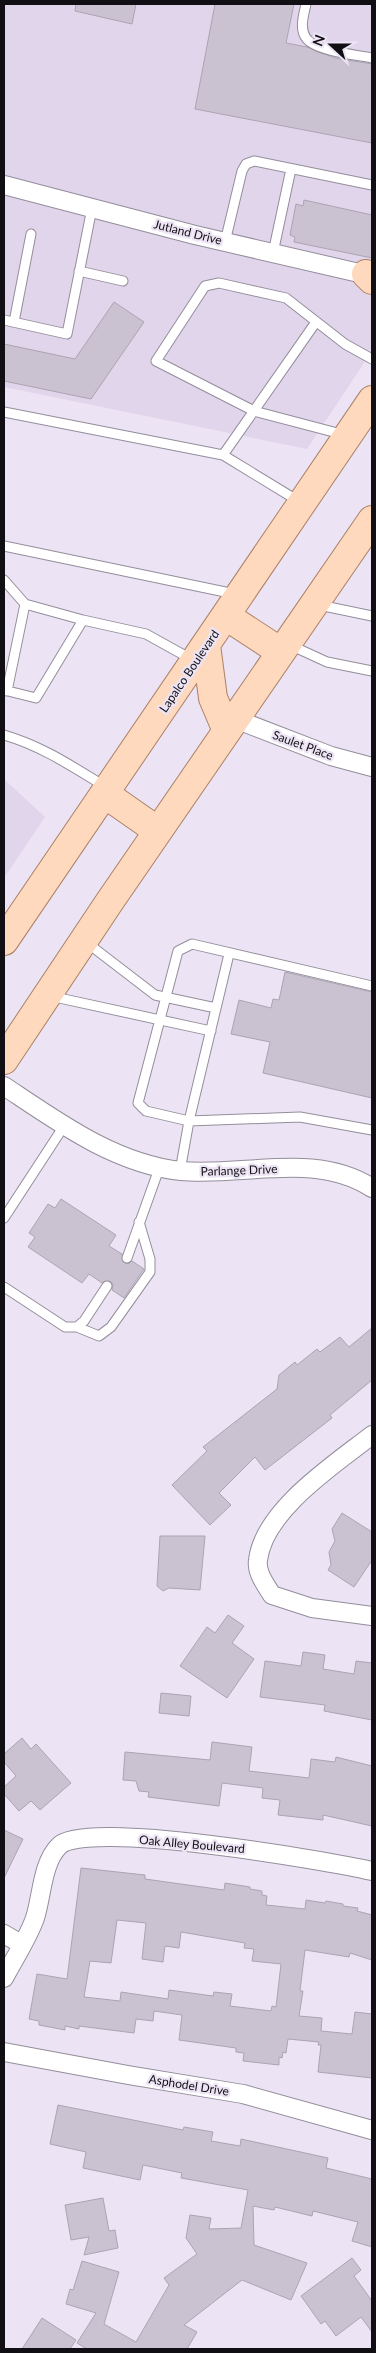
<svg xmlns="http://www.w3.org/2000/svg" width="376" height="2353" font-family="Lato,sans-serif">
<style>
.built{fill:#e0d5eb}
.building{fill:#cac2d1;stroke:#aba4b3;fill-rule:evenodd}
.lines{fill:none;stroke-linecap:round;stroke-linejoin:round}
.lane-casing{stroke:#948d9b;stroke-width:11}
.street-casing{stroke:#948d9b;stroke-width:20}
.primary-casing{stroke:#ab8166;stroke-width:30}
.lane{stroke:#fff;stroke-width:9}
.street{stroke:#fff;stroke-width:18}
.primary{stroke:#fed9be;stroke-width:28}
.labels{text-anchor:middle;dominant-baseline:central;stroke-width:4.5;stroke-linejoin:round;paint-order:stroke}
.street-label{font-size:12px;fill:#110f14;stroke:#ece4f4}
</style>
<rect width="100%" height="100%" fill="#ece4f4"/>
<!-- built -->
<path class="built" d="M 4,4 L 372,4 L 372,351 L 307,449 L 4,387 Z
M 4,779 L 45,817 L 4,878 Z"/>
<!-- building -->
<path class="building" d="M 76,4 L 136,4 L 132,24 L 75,11 Z
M 215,4 L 294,4 L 286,43 L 307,47 L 335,58 L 372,64 L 372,143 L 195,109 Z
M 304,200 L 372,215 L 372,258 L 294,242 L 295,237 L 290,235 L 296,204 L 303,206 Z
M 114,302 L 144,322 L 91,399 L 4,381 L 4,344 L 75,359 Z
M 285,972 L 372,992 L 372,1098 L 263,1073 L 270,1042 L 231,1034 L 239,1000 L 271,1008 L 273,999 L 279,1000 Z
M 61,1199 L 116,1235 L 109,1246 L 122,1254 L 123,1262 L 128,1264 L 132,1261 L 144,1269 L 124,1298 L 112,1290 L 113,1284 L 110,1281 L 102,1283 L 89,1274 L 82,1283 L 28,1247 L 35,1237 L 29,1233 L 48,1204 L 55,1208 Z
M 372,1328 L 372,1380 L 330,1415 L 332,1418 L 265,1470 L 255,1457 L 219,1493 L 231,1505 L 210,1525 L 172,1485 L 207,1451 L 203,1447 L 277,1389 L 279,1375 L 295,1362 L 297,1365 L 317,1349 L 320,1352 L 340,1337 L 349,1347 Z
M 342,1513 L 372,1532 L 372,1560 L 354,1587 L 328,1570 L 331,1565 L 329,1552 L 335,1541 L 332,1529 Z
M 160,1536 L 205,1536 L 200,1590 L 169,1588 L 163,1591 L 157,1586 Z
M 228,1615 L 244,1626 L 232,1643 L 254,1659 L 227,1698 L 180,1666 L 207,1627 L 215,1633 Z
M 303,1652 L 325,1655 L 323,1669 L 354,1674 L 356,1661 L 372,1663 L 372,1720 L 324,1711 L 325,1705 L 260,1697 L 265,1661 L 301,1666 Z
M 161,1693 L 191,1696 L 189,1716 L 159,1713 Z
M 22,1738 L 31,1749 L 36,1744 L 71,1783 L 40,1810 L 31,1801 L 19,1811 L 4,1794 L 4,1787 L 16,1776 L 4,1762 L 4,1754 Z
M 212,1742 L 252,1747 L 249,1771 L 309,1778 L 311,1759 L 335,1762 L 336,1757 L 372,1766 L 372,1826 L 323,1815 L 323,1820 L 278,1815 L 280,1800 L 262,1798 L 263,1788 L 222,1783 L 219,1806 L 148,1797 L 149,1792 L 139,1791 L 136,1781 L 123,1780 L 125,1752 L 210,1760 Z
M 4,1830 L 23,1839 L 4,1878 Z
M 81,1868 L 145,1875 L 145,1879 L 224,1890 L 225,1883 L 250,1887 L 250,1889 L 262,1891 L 262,1895 L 267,1896 L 266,1905 L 305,1909 L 306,1900 L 325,1903 L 326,1901 L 343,1904 L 343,1906 L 358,1908 L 357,1911 L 372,1915 L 372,1960 L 350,1953 L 349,1957 L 305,1950 L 300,1991 L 303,1991 L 299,2016 L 322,2018 L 321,2031 L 352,2034 L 355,2012 L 372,2014 L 372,2078 L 318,2072 L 321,2045 L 318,2045 L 319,2042 L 288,2039 L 286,2053 L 283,2052 L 282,2058 L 279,2057 L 279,2065 L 243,2061 L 244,2053 L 236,2052 L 236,2048 L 179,2040 L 182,2015 L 154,2011 L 153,2021 L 136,2019 L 134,2033 L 79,2026 L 79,2029 L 65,2026 L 65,2030 L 39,2025 L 39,2021 L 29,2019 L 37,1974 L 67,1979 ZM 117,1920 L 146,1923 L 142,1959 L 163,1962 L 165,1946 L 179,1948 L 181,1932 L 245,1943 L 244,1948 L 254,1949 L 252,1961 L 281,1964 L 276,2007 L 272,2006 L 271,2011 L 230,2006 L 232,1994 L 214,1992 L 213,1996 L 169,1990 L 168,1999 L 121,1992 L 120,2001 L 84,1997 L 90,1961 L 111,1963 Z
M 58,2105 L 183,2130 L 184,2127 L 213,2132 L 211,2141 L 240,2146 L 241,2139 L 328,2158 L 326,2168 L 372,2179 L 372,2247 L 352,2241 L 358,2222 L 313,2211 L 312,2216 L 275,2207 L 274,2210 L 253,2206 L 254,2245 L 307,2263 L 291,2300 L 242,2280 L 184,2325 L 197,2332 L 187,2349 L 87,2349 L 77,2343 L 96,2313 L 66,2304 L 70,2289 L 73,2290 L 82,2261 L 119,2272 L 104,2324 L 136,2342 L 169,2285 L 164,2278 L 197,2254 L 186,2238 L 190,2215 L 211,2218 L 209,2229 L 241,2228 L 248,2190 L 181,2178 L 182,2173 L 143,2165 L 140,2180 L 83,2168 L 86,2152 L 50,2144 Z
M 103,2198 L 109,2231 L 115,2230 L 118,2248 L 84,2255 L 89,2237 L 71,2240 L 65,2205 Z
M 352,2258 L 361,2270 L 354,2276 L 372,2301 L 372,2332 L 361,2317 L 336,2336 L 325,2321 L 321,2324 L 301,2296 Z
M 42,2318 L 76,2340 L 70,2349 L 22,2349 Z"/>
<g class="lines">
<defs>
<path id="lane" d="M 306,4 C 304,14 299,28 306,38 C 315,51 357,55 372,58
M 225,242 L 242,171 L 246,164 L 254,161 L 372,185
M 273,253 L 291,169
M 79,271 L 123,281
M 4,320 L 67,334 L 92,208
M 14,322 L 31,234
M 4,412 L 223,455 L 300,502
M 345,435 L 254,411 L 156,361 L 205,286 L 219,283 L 286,298 L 345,344 L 372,359
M 223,455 L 316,322
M 4,546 L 235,594
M 4,580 L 25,604
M 319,605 L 372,616
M 290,645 L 327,662 L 372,671
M 4,690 L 36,698 L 83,620 L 146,634 L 191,659
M 7,691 L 25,604 L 83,620
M 4,735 C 42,746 73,767 106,787
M 86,942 L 155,995 L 216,1008
M 229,954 L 189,1121 L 146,1111 L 138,1103 L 178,951 L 192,944 L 372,986
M 50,996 L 211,1031
M 180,1171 L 189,1121 L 300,1117 L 372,1130
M 4,1218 L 64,1126
M 127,1258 L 160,1166
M 4,1287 L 65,1327 L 77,1327 L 84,1321 L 107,1286
M 77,1327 L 99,1336 L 111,1327 L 150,1272 L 150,1259 L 139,1222"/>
<path id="street" d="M 4,185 L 195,235 L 372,276
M 235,719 L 331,756 L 372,767
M 4,1086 C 58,1122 115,1164 181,1171 C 244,1177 315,1151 372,1188
M 372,1435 C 335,1464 264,1510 258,1560 C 256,1573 266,1585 272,1595 L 312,1608 L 372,1616
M 4,1934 L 21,1944
M 4,1978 C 14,1959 28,1938 35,1918 C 42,1896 42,1863 59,1846 C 84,1819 329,1861 372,1871
M 4,2052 L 128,2075 L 243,2094 L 372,2130"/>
<path id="primary" d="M 366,274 L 372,280
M 226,616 L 281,652
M 206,645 L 213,698 L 227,731
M 105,794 L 158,831
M 4,941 L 372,400
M 4,1060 L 110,901 L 372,520"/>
</defs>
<!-- lane casing -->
<use href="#lane" class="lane-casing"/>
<!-- street casing -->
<use href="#street" class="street-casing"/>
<!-- primary casing -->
<use href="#primary" class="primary-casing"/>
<!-- lane -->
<use href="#lane" class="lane"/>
<!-- street -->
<use href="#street" class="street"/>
<!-- primary -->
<use href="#primary" class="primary"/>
</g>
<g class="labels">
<!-- street labels -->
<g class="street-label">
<text transform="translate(188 232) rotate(14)">Jutland Drive</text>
<text transform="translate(189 671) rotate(-56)">Lapalco Boulevard</text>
<text transform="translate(303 745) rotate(20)">Saulet Place</text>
<text transform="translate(239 1170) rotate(-2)">Parlange Drive</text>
<text transform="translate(192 1844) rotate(5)">Oak Alley Boulevard</text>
<text transform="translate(189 2085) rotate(9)">Asphodel Drive</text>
</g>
</g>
<!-- border -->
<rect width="376" height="2353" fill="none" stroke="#110f14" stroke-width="10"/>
<!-- north arrow -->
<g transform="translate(331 45) rotate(291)" stroke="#ece4f4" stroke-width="4" paint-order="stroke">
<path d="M0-4L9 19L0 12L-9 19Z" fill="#110f14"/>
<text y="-8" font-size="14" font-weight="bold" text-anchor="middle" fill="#110f14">N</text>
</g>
</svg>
